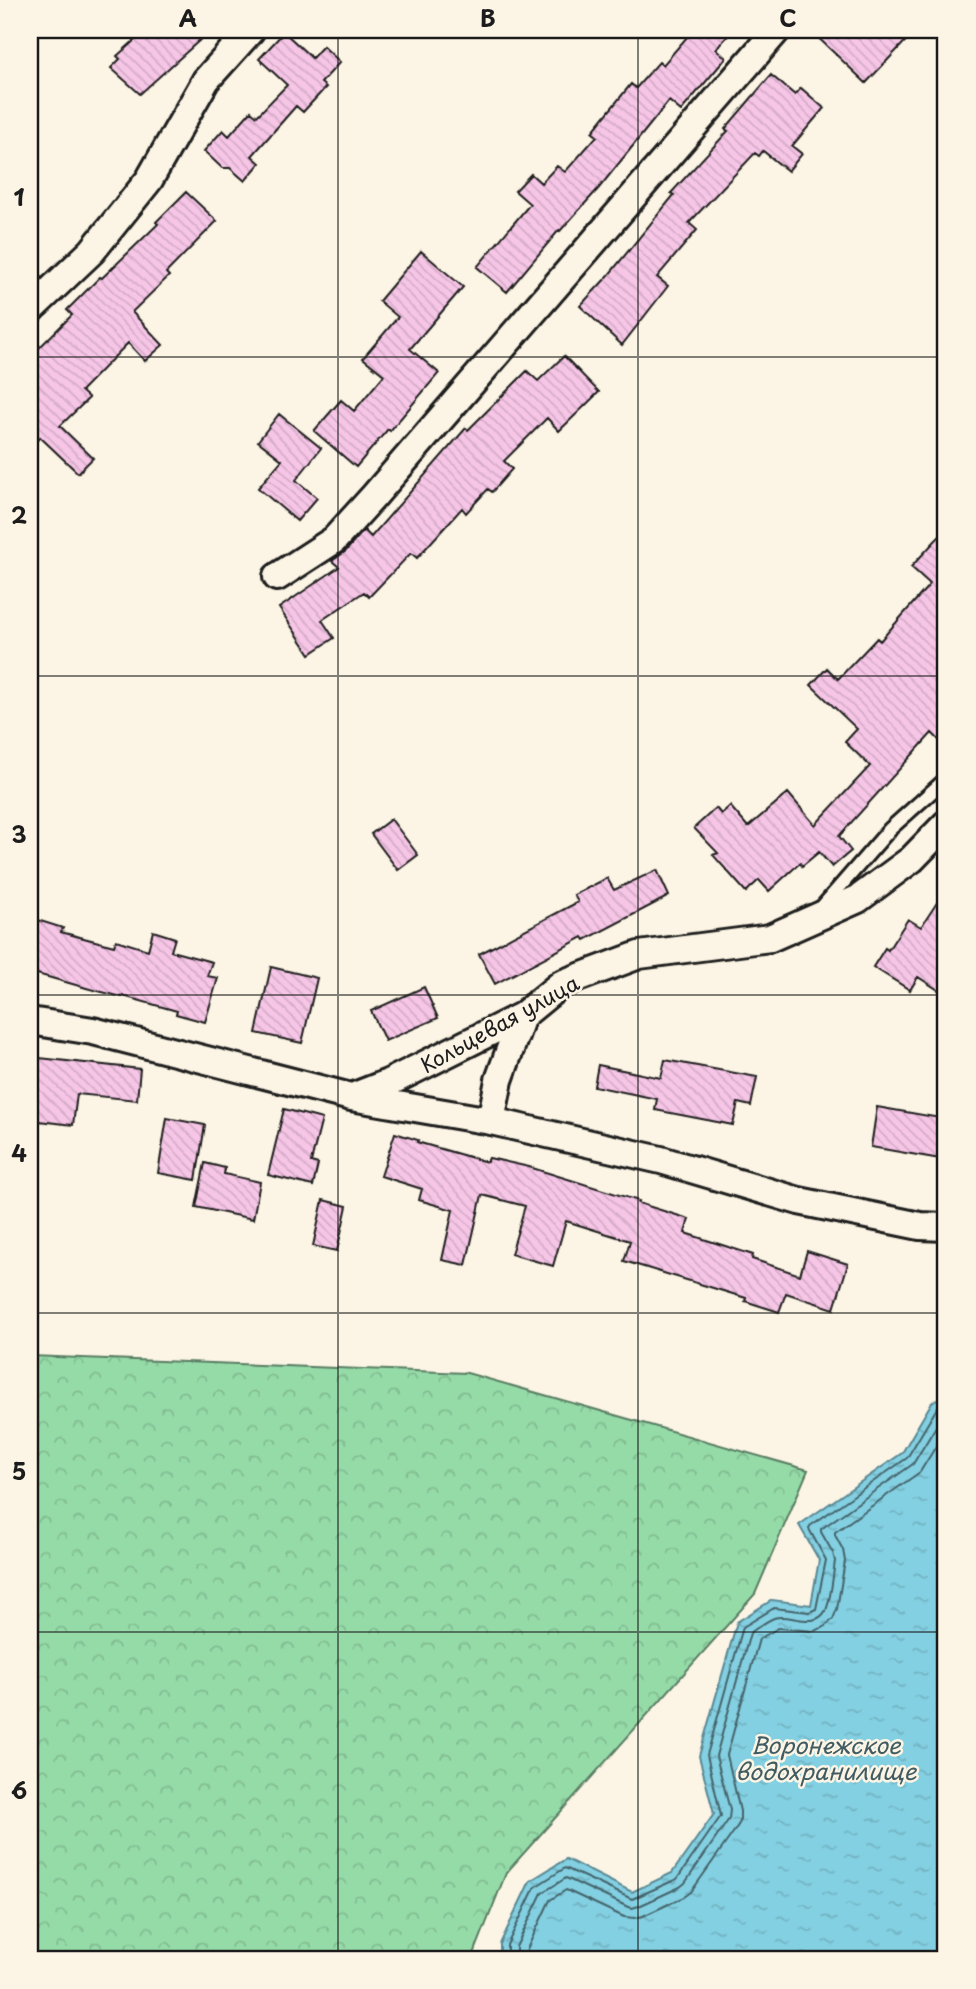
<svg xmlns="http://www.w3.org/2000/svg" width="976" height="1989" font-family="'Playpen Sans',sans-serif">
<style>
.forest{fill:url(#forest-crowns);stroke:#587c62;stroke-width:2}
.water{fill:url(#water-ripples);stroke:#5a8893;stroke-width:2}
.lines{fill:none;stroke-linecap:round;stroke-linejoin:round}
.shore{stroke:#45646b;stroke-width:2}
.building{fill:url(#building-back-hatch);stroke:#1c1c1c;stroke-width:2}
.service-casing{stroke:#1c1c1c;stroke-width:18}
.minor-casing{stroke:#1c1c1c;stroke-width:32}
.service{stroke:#fcf5e5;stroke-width:12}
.minor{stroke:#fcf5e5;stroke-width:26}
.grid{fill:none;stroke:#1c1c1c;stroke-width:2;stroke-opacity:0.55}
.labels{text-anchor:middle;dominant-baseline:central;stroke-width:5;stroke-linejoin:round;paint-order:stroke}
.street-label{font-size:21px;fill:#1c1c1c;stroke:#fcf5e5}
.water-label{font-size:23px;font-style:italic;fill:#405b61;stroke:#fcf5e5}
.neatline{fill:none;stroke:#1c1c1c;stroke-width:2.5}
.grid-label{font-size:23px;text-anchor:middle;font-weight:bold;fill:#1c1c1c}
</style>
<defs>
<pattern id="forest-crowns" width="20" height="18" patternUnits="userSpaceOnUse" patternTransform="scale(1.75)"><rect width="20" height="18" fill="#95dba8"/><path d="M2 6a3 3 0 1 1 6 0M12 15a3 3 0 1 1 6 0" fill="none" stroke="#80bb90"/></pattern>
<pattern id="water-ripples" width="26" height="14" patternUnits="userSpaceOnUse" patternTransform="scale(1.75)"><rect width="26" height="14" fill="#83d0e2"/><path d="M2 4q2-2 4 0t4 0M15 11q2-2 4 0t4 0" fill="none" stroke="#71b2c1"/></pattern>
<pattern id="building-back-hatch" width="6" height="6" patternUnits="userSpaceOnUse" patternTransform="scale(1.75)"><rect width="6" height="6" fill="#f7c6e7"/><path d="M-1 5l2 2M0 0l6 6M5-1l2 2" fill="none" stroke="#d3aac6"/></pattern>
</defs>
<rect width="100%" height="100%" fill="#fcf5e5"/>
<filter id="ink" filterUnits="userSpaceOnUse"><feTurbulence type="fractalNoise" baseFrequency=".0143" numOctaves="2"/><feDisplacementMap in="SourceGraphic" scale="14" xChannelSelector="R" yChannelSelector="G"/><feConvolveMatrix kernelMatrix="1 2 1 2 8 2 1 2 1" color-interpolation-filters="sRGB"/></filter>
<g filter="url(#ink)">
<!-- forest -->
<path class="forest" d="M 30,1356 L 467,1373 L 808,1470 L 755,1594 L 506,1873 L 472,1959 L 30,1959 Z"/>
<!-- water -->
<path class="water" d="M 946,1394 L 946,1959 L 500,1959 L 500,1944 L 530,1881 L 566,1859 L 632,1892 L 672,1873 L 714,1814 L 699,1756 L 737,1622 L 772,1600 L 811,1605 L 819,1560 L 799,1525 L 902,1453 L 932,1402 Z"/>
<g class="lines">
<!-- shore -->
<path class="shore" d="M 507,1959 L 507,1945 L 535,1887 L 565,1868 L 632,1899 L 677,1879 L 721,1816 L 707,1755 L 743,1627 L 774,1608 L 809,1612 L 816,1609 L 826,1560 L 809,1529 L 810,1526 L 907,1458 L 937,1408 L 946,1402
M 516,1959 L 516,1947 L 542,1893 L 566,1878 L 626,1906 L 632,1908 L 639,1906 L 680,1887 L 685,1883 L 729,1819 L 730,1810 L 716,1756 L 750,1633 C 757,1628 766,1621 774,1618 C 789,1612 815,1631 826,1610 C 831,1599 833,1575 835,1561 L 833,1553 L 821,1532 L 821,1529 L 913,1464 L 943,1415 L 946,1412
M 526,1959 L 527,1949 L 550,1900 L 566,1890 L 624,1917 L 635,1918 L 643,1916 L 684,1897 L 691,1892 L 735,1830 L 740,1822 L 740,1811 L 727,1755 L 759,1639 L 778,1628 L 814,1631 L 824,1627 L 833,1619 L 837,1609 L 845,1561 L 843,1550 L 835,1535 L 835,1532 L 920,1472 L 946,1430"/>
</g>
<!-- building -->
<path class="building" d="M 146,30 L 211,30 L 140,94 L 111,68 L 120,59 L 117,56 Z
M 693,30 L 733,30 L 716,49 L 726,58 L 681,111 L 669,101 L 599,188 L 560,231 L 559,230 L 507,292 L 477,267 L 530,204 L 515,191 L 531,174 L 541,183 L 557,166 L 565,172 L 597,136 L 592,132 L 631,84 L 636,88 L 659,62 L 663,65 Z
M 810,30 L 916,30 L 866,83 Z
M 284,32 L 312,58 L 323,46 L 340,62 L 321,83 L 326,87 L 303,112 L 296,106 L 252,156 L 260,163 L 245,181 L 230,168 L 222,168 L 204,151 L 223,130 L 229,136 L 251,111 L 257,116 L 287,85 L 259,59 Z
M 771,75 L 795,95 L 801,88 L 824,108 L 792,146 L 802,154 L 788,171 L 763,151 L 759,156 L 755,153 L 689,223 L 697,230 L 657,277 L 668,286 L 622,345 L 580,306 L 608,276 L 674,195 L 671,193 L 728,131 L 725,129 Z
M 186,192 L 217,221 L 166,273 L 169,276 L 132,312 L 163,345 L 145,361 L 128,343 L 81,391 L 89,398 L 60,426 L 93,458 L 78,473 L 40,437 L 30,448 L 30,357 L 72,315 L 67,310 L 100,277 L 102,278 L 158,224 L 156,222 Z
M 421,251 L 463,287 L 410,349 L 439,373 L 390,431 L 388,429 L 356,467 L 314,431 L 341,400 L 354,411 L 384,375 L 363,358 L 398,317 L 379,301 Z
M 564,356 L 599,392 L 559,431 L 547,418 L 504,461 L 512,469 L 492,492 L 488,489 L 466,513 L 462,508 L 417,558 L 411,553 L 369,597 L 364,592 L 322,620 L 334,638 L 310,654 L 279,608 L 339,567 L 332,561 L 346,551 L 364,530 L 371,537 L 466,428 L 468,430 L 527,371 L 538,381 Z
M 279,414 L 321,448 L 296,480 L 317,498 L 297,521 L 258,488 L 282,460 L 258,441 Z
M 946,529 L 946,747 L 932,733 L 839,836 L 851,851 L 832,867 L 819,852 L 802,866 L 800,863 L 769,891 L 759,880 L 746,892 L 713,855 L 718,853 L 694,828 L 716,808 L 721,814 L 730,806 L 748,827 L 788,793 L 815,825 L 870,766 L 845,742 L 857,729 L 811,685 L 827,668 L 838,679 L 877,638 L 880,641 L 930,584 L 911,567 Z
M 391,819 L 418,855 L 398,870 L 371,834 Z
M 657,870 L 669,896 L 585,940 L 583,937 L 495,984 L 479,954 L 578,902 L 574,895 L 607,878 L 614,890 Z
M 946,889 L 946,995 L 918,977 L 910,990 L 873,967 L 885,948 L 888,950 L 908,919 L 921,927 Z
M 34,919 L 63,928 L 61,932 L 114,946 L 116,940 L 148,950 L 153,931 L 175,938 L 171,951 L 212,962 L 207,976 L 218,978 L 205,1022 L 176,1014 L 177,1011 L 123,996 L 122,997 L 90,989 L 30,972 L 30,934 Z
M 271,967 L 317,978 L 302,1043 L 256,1033 Z
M 424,987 L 438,1018 L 385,1041 L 371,1011 Z
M 30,1057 L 140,1069 L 137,1100 L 77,1094 L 73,1125 L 30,1120 Z
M 665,1060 L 757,1077 L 751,1106 L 738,1103 L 733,1125 L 655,1110 L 657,1099 L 594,1086 L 598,1065 L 661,1078 Z
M 877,1107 L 946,1119 L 946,1160 L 871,1147 Z
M 284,1109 L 322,1119 L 311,1162 L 318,1164 L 313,1186 L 268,1175 Z
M 167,1118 L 205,1125 L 196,1180 L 158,1173 Z
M 395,1133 L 418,1140 L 417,1142 L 487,1162 L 489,1158 L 529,1167 L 639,1201 L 638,1203 L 689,1219 L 685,1233 L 753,1255 L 752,1259 L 800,1275 L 807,1251 L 848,1264 L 834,1309 L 786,1293 L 779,1312 L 745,1301 L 746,1298 L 624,1261 L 630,1241 L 566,1221 L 553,1266 L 511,1254 L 525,1206 L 482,1195 L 466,1265 L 442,1260 L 453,1210 L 419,1200 L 422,1189 L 381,1176 Z
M 205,1163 L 225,1168 L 224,1174 L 260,1182 L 253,1219 L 196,1207 Z
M 323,1200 L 347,1206 L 337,1251 L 313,1246 Z"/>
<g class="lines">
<defs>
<path id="service" d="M 822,907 L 890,829 L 946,779"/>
<path id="minor" d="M 30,310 L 92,251 L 149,180 L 206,80 L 251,30
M 277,577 L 334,540 L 374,496 L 777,30
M 30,1021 L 93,1031 L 351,1097 L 491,1121 L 661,1160 L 799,1201 L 920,1226 L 946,1227
M 352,1097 L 388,1083 L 522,1016 L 561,984 L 639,955 L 770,938 L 858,899 L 912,859 L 946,824
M 491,1121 L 499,1080 L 522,1016"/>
</defs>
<!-- service casing -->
<use href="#service" class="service-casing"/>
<!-- minor casing -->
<use href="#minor" class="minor-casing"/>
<!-- service -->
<use href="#service" class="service"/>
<!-- minor -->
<use href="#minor" class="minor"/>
</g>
</g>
<!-- grid -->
<path class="grid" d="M 338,30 L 338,1959M 638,30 L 638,1959M 30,357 L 946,357M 30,676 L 946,676M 30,995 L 946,995M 30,1313 L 946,1313M 30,1632 L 946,1632"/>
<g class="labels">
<!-- street labels -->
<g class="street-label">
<text transform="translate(499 1023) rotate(-29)">Кольцевая улица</text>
</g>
<!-- water labels -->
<g class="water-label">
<text x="826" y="1744">Воронежское<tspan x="826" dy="26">водохранилище</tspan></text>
</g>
</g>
<!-- margin -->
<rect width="976" height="1989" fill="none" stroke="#fcf5e5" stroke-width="77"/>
<rect x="38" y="38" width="899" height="1913" class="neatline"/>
<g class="grid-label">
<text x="188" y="27">A</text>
<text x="488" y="27">B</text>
<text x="788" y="27">C</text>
<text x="19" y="206">1</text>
<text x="19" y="524">2</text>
<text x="19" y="843">3</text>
<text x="19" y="1162">4</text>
<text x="19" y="1480">5</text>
<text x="19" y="1799">6</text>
</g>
</svg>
